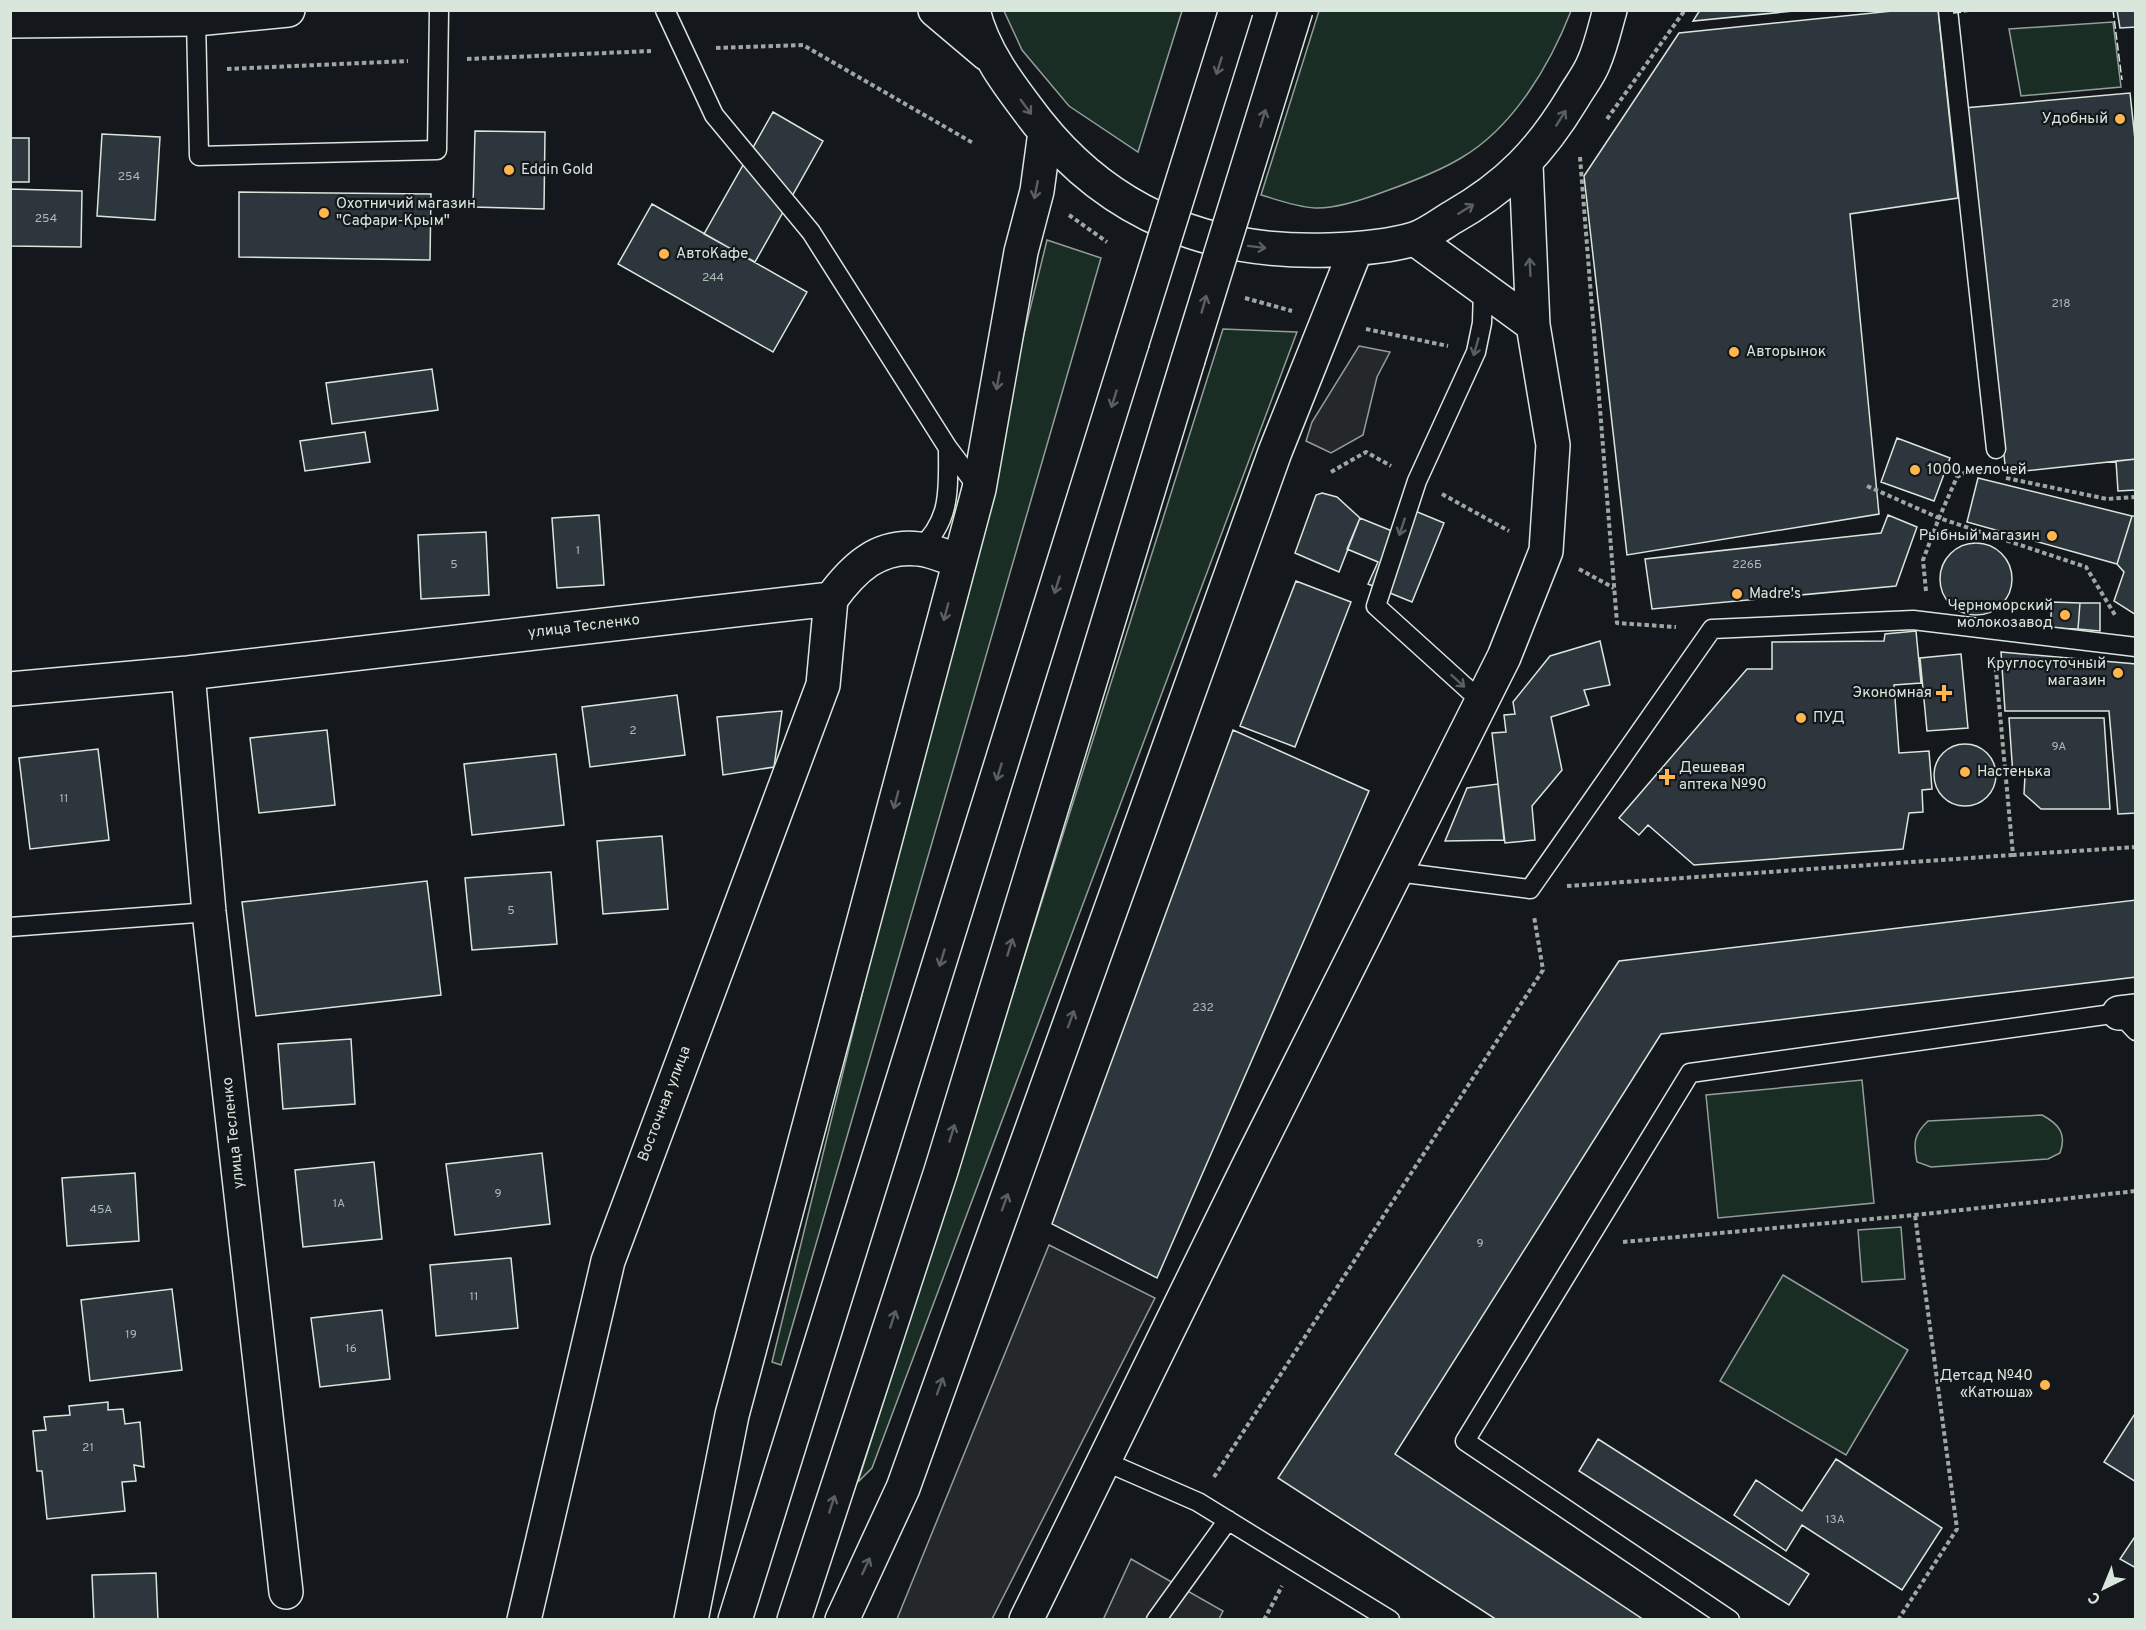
<svg xmlns="http://www.w3.org/2000/svg" width="2146" height="1630" font-family="Overpass,sans-serif">
<style>
.green{fill:#1a2d24;stroke:#939e99;stroke-width:1.5}
.parking{fill:#24282b;stroke:#939e99;stroke-width:1.5}
.building{fill:#2c363c;stroke:#d8e6dc;stroke-width:1.5}
.lines{fill:none;stroke-linecap:round;stroke-linejoin:round}
.lane-casing{stroke:#d8e6dc;stroke-width:21}
.street-casing{stroke:#d8e6dc;stroke-width:36}
.secondary-casing{stroke:#d8e6dc;stroke-width:36}
.primary-casing{stroke:#d8e6dc;stroke-width:36}
.path{stroke:#9da8a2;stroke-width:4;stroke-dasharray:4.5 3;stroke-linecap:butt}
.lane{stroke:#14181c;stroke-width:18}
.street{stroke:#14181c;stroke-width:33}
.secondary{stroke:#14181c;stroke-width:33}
.primary{stroke:#14181c;stroke-width:33}
.primary-bridge-casing{stroke:#d8e6dc;stroke-width:36;stroke-linecap:butt}
.primary-bridge{stroke:#14181c;stroke-width:33}
.fence{stroke:#d8e6dc;stroke-width:1.5;stroke-dasharray:8 3;stroke-linecap:butt}
.oneway{stroke:#59605f}
.poi-dot{fill:#ffb74d;stroke:#14181c;stroke-width:2}
.labels{text-anchor:middle;dominant-baseline:central;stroke-width:4.5;stroke-linejoin:round;paint-order:stroke}
.number-label{font-size:12px;fill:#adbab4}
.poi-label{font-size:15px;fill:#d8e6dc;stroke:#14181c;text-anchor:start}
.street-label{font-size:15px;fill:#d8e6dc;stroke:#14181c}
</style>
<rect width="100%" height="100%" fill="#14181c"/>
<!-- green -->
<path class="green" d="M 1004,11 L 1182,11 L 1138,152 L 1069,106 L 1022,50 Z
M 1319,11 L 1319,10 L 1571,11 C 1550,65 1513,128 1461,158 C 1438,172 1411,182 1386,191 C 1365,199 1337,209 1315,208 C 1297,207 1278,200 1261,195 Z
M 2113,22 L 2121,87 L 2021,96 L 2009,29 Z
M 1047,240 L 1101,258 L 781,1365 L 772,1362 Z
M 1223,329 L 1297,332 L 872,1468 L 858,1482 Z
M 1862,1080 L 1874,1203 L 1718,1218 L 1706,1095 Z
M 2042,1115 C 2059,1124 2067,1134 2060,1153 L 2048,1159 L 1931,1167 L 1917,1162 C 1913,1143 1914,1134 1928,1121 Z
M 1901,1227 L 1905,1279 L 1862,1282 L 1858,1230 Z
M 1783,1275 L 1908,1350 L 1846,1455 L 1720,1381 Z"/>
<!-- parking -->
<path class="parking" d="M 1359,346 L 1390,352 L 1377,377 L 1363,435 L 1331,453 L 1306,441 L 1312,422 Z
M 1049,1245 L 1155,1298 L 992,1619 L 897,1619 Z
M 1131,1559 L 1223,1611 L 1219,1619 L 1103,1620 Z"/>
<!-- building -->
<path class="building" d="M 1700,10 L 1804,10 L 1693,21 Z
M 1902,10 L 1938,10 L 1958,198 L 1850,214 L 1879,514 L 1627,555 L 1584,176 L 1679,33 Z
M 2117,10 L 2136,10 L 2136,27 L 2120,28 Z
M 2130,93 L 2136,149 L 2136,459 L 2006,473 L 1964,108 Z
M 773,112 L 823,141 L 755,262 L 704,234 Z
M 475,131 L 545,132 L 544,209 L 473,207 Z
M 102,134 L 160,137 L 155,220 L 97,216 Z
M 10,138 L 29,138 L 29,182 L 10,182 Z
M 10,189 L 82,191 L 81,247 L 10,246 Z
M 239,192 L 431,194 L 430,260 L 239,257 Z
M 652,204 L 807,292 L 773,352 L 618,264 Z
M 432,369 L 438,410 L 332,424 L 326,383 Z
M 365,432 L 370,462 L 305,471 L 300,441 Z
M 1897,438 L 1950,458 L 1934,501 L 1881,482 Z
M 2136,459 L 2136,490 L 2118,491 L 2116,461 Z
M 1978,478 L 2132,516 L 2117,564 L 1967,522 Z
M 1322,493 L 1337,497 L 1360,518 L 1339,572 L 1295,553 L 1316,495 Z
M 1403,506 L 1444,523 L 1412,602 L 1368,584 L 1378,562 L 1347,549 L 1360,518 L 1392,531 Z
M 599,515 L 604,585 L 557,588 L 552,518 Z
M 1888,515 L 1917,527 L 1896,586 L 1652,609 L 1645,559 L 1881,533 Z
M 2132,516 L 2136,516 L 2136,615 L 2114,601 L 2124,572 L 2117,564 Z
M 486,532 L 489,595 L 421,599 L 418,535 Z
M1940 579a36 36 0 1 1 72 0a36 36 0 1 1-72 0Z
M 1296,581 L 1351,602 L 1295,747 L 1240,726 Z
M 2052,602 L 2080,603 L 2078,629 L 2050,628 Z
M 2080,603 L 2100,603 L 2100,631 L 2078,629 Z
M 1916,631 L 1921,683 L 1894,685 L 1899,753 L 1929,751 L 1932,789 L 1922,790 L 1923,812 L 1909,813 L 1903,849 L 1694,865 L 1648,825 L 1639,835 L 1619,818 L 1747,669 L 1772,669 L 1772,642 L 1884,641 L 1885,634 Z
M 1600,641 L 1610,685 L 1584,690 L 1589,705 L 1551,717 L 1562,770 L 1532,806 L 1535,840 L 1505,843 L 1492,733 L 1506,732 L 1504,715 L 1515,714 L 1513,702 L 1550,656 Z
M 2001,652 L 2136,664 L 2136,813 L 2118,814 L 2109,711 L 2005,711 Z
M 1961,654 L 1968,728 L 1927,731 L 1920,658 Z
M 677,695 L 685,755 L 590,767 L 582,707 Z
M 782,711 L 774,767 L 723,775 L 717,717 Z
M 2009,718 L 2104,718 L 2110,809 L 2041,809 L 2024,794 L 2025,776 L 2013,776 Z
M 327,730 L 335,805 L 259,813 L 250,738 Z
M 1233,730 L 1369,791 L 1157,1278 L 1052,1224 Z
M1934 775a31 31 0 1 1 62 0a31 31 0 1 1-62 0Z
M 98,749 L 109,840 L 30,849 L 19,758 Z
M 556,754 L 564,825 L 472,835 L 464,764 Z
M 1498,784 L 1504,840 L 1445,841 L 1467,788 Z
M 662,836 L 668,909 L 603,914 L 597,841 Z
M 551,872 L 557,944 L 472,950 L 465,878 Z
M 427,881 L 441,995 L 256,1016 L 242,902 Z
M 2136,900 L 2136,977 L 1661,1034 L 1395,1454 L 1644,1620 L 1497,1620 L 1278,1478 L 1619,961 Z
M 351,1039 L 355,1104 L 283,1109 L 278,1044 Z
M 542,1153 L 550,1224 L 455,1235 L 446,1164 Z
M 374,1162 L 382,1239 L 303,1247 L 295,1170 Z
M 135,1173 L 139,1241 L 67,1246 L 62,1178 Z
M 511,1258 L 518,1328 L 436,1336 L 430,1265 Z
M 172,1289 L 182,1370 L 90,1381 L 81,1300 Z
M 382,1310 L 390,1379 L 320,1387 L 311,1318 Z
M 108,1402 L 108,1410 L 123,1409 L 125,1424 L 140,1422 L 144,1467 L 134,1465 L 136,1481 L 122,1482 L 125,1511 L 47,1519 L 42,1471 L 37,1471 L 33,1431 L 46,1430 L 44,1417 L 70,1415 L 69,1406 Z
M 2136,1412 L 2136,1482 L 2104,1462 Z
M 1598,1439 L 1809,1574 L 1789,1605 L 1579,1471 Z
M 1836,1459 L 1942,1528 L 1902,1590 L 1802,1525 L 1786,1551 L 1734,1515 L 1756,1480 L 1802,1511 Z
M 2136,1535 L 2136,1568 L 2120,1559 Z
M 156,1573 L 158,1620 L 94,1620 L 92,1575 Z"/>
<g class="lines">
<defs>
<path id="lane" d="M 665,10 L 714,115 L 811,232 L 948,448 L 979,489
M 1948,10 L 1996,449
M 196,19 L 199,156 L 437,150 L 439,10
M 919,549 C 952,520 948,488 948,448
M 1482,702 L 1376,606 L 1417,481 L 1476,352 L 1482,323 L 1483,289
M 1397,872 L 1530,889 L 1712,629 L 1913,620 L 2136,647
M 10,927 L 209,912
M 1104,1461 L 1198,1502 L 1390,1620
M 1156,1620 L 1228,1520
M 1730,1620 L 1465,1441 L 1690,1073 L 2119,1013 L 2136,1031"/>
<path id="street" d="M 188,673 L 209,912 L 286,1592
M 10,689 L 188,673 L 831,599 C 853,569 878,544 919,549 C 932,550 946,557 959,561
M 2119,1013 L 2136,1011
M 524,1620 L 608,1261 L 823,685 L 831,599"/>
<path id="secondary" d="M 1415,239 L 1533,325
M 1026,1620 L 1250,1163 L 1504,657 L 1546,551 L 1553,445 L 1533,325 L 1526,165"/>
<path id="primary" d="M 935,10 L 987,54
M 973,10 C 983,53 1012,89 1038,123 C 1112,216 1213,254 1329,250 C 1357,249 1387,247 1414,239 C 1427,235 1441,224 1453,217 C 1508,186 1541,151 1573,98 C 1580,86 1589,75 1594,62 C 1601,46 1605,27 1610,10
M 10,21 L 196,19 L 288,10
M 691,1620 L 732,1415 L 979,489 L 1021,252 L 1037,191 L 1045,132
M 735,1620 L 1132,343
M 794,1620 L 941,1171 L 1188,360
M 842,1620 L 903,1488 L 1275,452 L 1356,249"/>
</defs>
<!-- lane casing -->
<use href="#lane" class="lane-casing"/>
<!-- street casing -->
<use href="#street" class="street-casing"/>
<!-- secondary casing -->
<use href="#secondary" class="secondary-casing"/>
<!-- primary casing -->
<use href="#primary" class="primary-casing"/>
<!-- path -->
<path class="path" d="M 716,48 L 803,45 L 973,143
M 467,59 L 651,51
M 227,69 L 408,61
M 1607,119 L 1685,10
M 1580,157 L 1617,623 L 1676,627
M 1069,215 L 1107,242
M 1245,298 L 1292,311
M 1366,329 L 1448,346
M 1331,472 L 1366,452 L 1391,466
M 2006,478 L 2107,499 L 2136,497
M 1867,486 L 1939,518 L 2086,567 L 2115,615
M 1442,494 L 1509,531
M 1579,569 L 1614,588
M 1926,591 L 1923,560 L 1939,518 L 1957,477 L 1973,468
M 1995,660 L 2013,855 L 2136,847
M 1567,886 L 2013,855
M 1623,1242 L 1915,1215 L 2136,1191
M 1214,1477 L 1543,970 L 1534,916
M 1264,1620 L 1282,1586
M 1898,1620 L 1957,1529 L 1915,1215"/>
<!-- lane -->
<use href="#lane" class="lane"/>
<!-- street -->
<use href="#street" class="street"/>
<!-- secondary -->
<use href="#secondary" class="secondary"/>
<!-- primary -->
<use href="#primary" class="primary"/>
<defs>
<path id="primary-bridge" d="M 1132,343 L 1236,10
M 1188,360 L 1296,10"/>
</defs>
<!-- primary-bridge casing -->
<use href="#primary-bridge" class="primary-bridge-casing"/>
<!-- primary-bridge -->
<use href="#primary-bridge" class="primary-bridge"/>
<!-- fence -->
<path class="fence" d="M 2113,10 L 2122,80
M 1953,13 L 1982,10"/>
</g>
<!-- one-way arrows -->
<defs><path id="oneway-shaft" d="M-6 0H5M1.5-3L5.5 0L1.5 3" fill="none" stroke-width="1.6" stroke-linecap="round" stroke-linejoin="round" transform="scale(1.5)"/></defs>
<g class="oneway">
<use href="#oneway-shaft" transform="translate(1219 66) rotate(107)"/>
<use href="#oneway-shaft" transform="translate(1026 107) rotate(54)"/>
<use href="#oneway-shaft" transform="translate(1263 118) rotate(-73)"/>
<use href="#oneway-shaft" transform="translate(1561 118) rotate(-58)"/>
<use href="#oneway-shaft" transform="translate(1036 190) rotate(101)"/>
<use href="#oneway-shaft" transform="translate(1466 209) rotate(-32)"/>
<use href="#oneway-shaft" transform="translate(1257 247) rotate(7)"/>
<use href="#oneway-shaft" transform="translate(1530 267) rotate(-93)"/>
<use href="#oneway-shaft" transform="translate(1204 304) rotate(-74)"/>
<use href="#oneway-shaft" transform="translate(1476 347) rotate(106)"/>
<use href="#oneway-shaft" transform="translate(998 381) rotate(100)"/>
<use href="#oneway-shaft" transform="translate(1114 399) rotate(107)"/>
<use href="#oneway-shaft" transform="translate(1402 527) rotate(108)"/>
<use href="#oneway-shaft" transform="translate(1057 585) rotate(107)"/>
<use href="#oneway-shaft" transform="translate(946 612) rotate(105)"/>
<use href="#oneway-shaft" transform="translate(1458 681) rotate(42)"/>
<use href="#oneway-shaft" transform="translate(999 772) rotate(107)"/>
<use href="#oneway-shaft" transform="translate(896 800) rotate(105)"/>
<use href="#oneway-shaft" transform="translate(1010 947) rotate(-73)"/>
<use href="#oneway-shaft" transform="translate(942 958) rotate(107)"/>
<use href="#oneway-shaft" transform="translate(1071 1019) rotate(-70)"/>
<use href="#oneway-shaft" transform="translate(952 1133) rotate(-73)"/>
<use href="#oneway-shaft" transform="translate(1005 1202) rotate(-70)"/>
<use href="#oneway-shaft" transform="translate(893 1319) rotate(-72)"/>
<use href="#oneway-shaft" transform="translate(940 1386) rotate(-70)"/>
<use href="#oneway-shaft" transform="translate(832 1504) rotate(-72)"/>
<use href="#oneway-shaft" transform="translate(866 1566) rotate(-65)"/>
</g>
<!-- markers -->
<g class="poi-dot">
<circle cx="2120" cy="119" r="6"/>
<circle cx="509" cy="170" r="6"/>
<circle cx="324" cy="213" r="6"/>
<circle cx="664" cy="254" r="6"/>
<circle cx="1734" cy="352" r="6"/>
<circle cx="1915" cy="470" r="6"/>
<circle cx="2052" cy="536" r="6"/>
<circle cx="1737" cy="594" r="6"/>
<circle cx="2065" cy="615" r="6"/>
<circle cx="2118" cy="673" r="6"/>
<path d="M1941 684h6v6h6v6h-6v6h-6v-6h-6v-6h6z"/>
<circle cx="1801" cy="718" r="6"/>
<circle cx="1965" cy="772" r="6"/>
<path d="M1664 768h6v6h6v6h-6v6h-6v-6h-6v-6h6z"/>
<circle cx="2045" cy="1385" r="6"/>
</g>
<g class="labels">
<!-- number labels -->
<g class="number-label">
<text x="129" y="177">254</text>
<text x="46" y="219">254</text>
<text x="713" y="278">244</text>
<text x="2061" y="304">218</text>
<text x="578" y="551">1</text>
<text x="454" y="565">5</text>
<text x="1747" y="565">226Б</text>
<text x="633" y="731">2</text>
<text x="2059" y="747">9А</text>
<text x="64" y="799">11</text>
<text x="511" y="911">5</text>
<text x="1203" y="1008">232</text>
<text x="498" y="1194">9</text>
<text x="339" y="1204">1А</text>
<text x="101" y="1210">45А</text>
<text x="1480" y="1244">9</text>
<text x="474" y="1297">11</text>
<text x="131" y="1335">19</text>
<text x="351" y="1349">16</text>
<text x="88" y="1448">21</text>
<text x="1835" y="1520">13А</text>
</g>
<!-- poi labels -->
<g class="poi-label">
<text x="2108" y="119" text-anchor="end">Удобный</text>
<text x="521" y="170">Eddin Gold</text>
<text x="336" y="204">Охотничий магазин<tspan x="336" dy="17">"Сафари-Крым"</tspan></text>
<text x="676" y="254">АвтоКафе</text>
<text x="1746" y="352">Авторынок</text>
<text x="1927" y="470">1000 мелочей</text>
<text x="2040" y="536" text-anchor="end">Рыбный магазин</text>
<text x="1749" y="594">Madre's</text>
<text x="2053" y="606" text-anchor="end">Черноморский<tspan x="2053" dy="17">молокозавод</tspan></text>
<text x="2106" y="664" text-anchor="end">Круглосуточный<tspan x="2106" dy="17">магазин</tspan></text>
<text x="1932" y="693" text-anchor="end">Экономная</text>
<text x="1813" y="718">ПУД</text>
<text x="1679" y="768">Дешевая<tspan x="1679" dy="17">аптека №90</tspan></text>
<text x="1977" y="772">Настенька</text>
<text x="2033" y="1376" text-anchor="end">Детсад №40<tspan x="2033" dy="17">«Катюша»</tspan></text>
</g>
<!-- street labels -->
<g class="street-label">
<text transform="translate(584 627) rotate(-7)">улица Тесленко</text>
<text transform="translate(665 1104) rotate(-69)">Восточная улица</text>
<text transform="translate(234 1133) rotate(-96)">улица Тесленко</text>
</g>
</g>
<!-- border -->
<rect width="2146" height="1630" fill="none" stroke="#d8e6dc" stroke-width="24"/>
<!-- north arrow -->
<g transform="translate(2104 1588) rotate(223)" stroke="#14181c" stroke-width="4.5" paint-order="stroke">
<path d="M0-4.5L10 22L0 15L-10 22Z" fill="#d8e6dc"/>
<text y="-9" font-size="16" font-weight="bold" text-anchor="middle" fill="#d8e6dc">С</text>
</g>
</svg>
